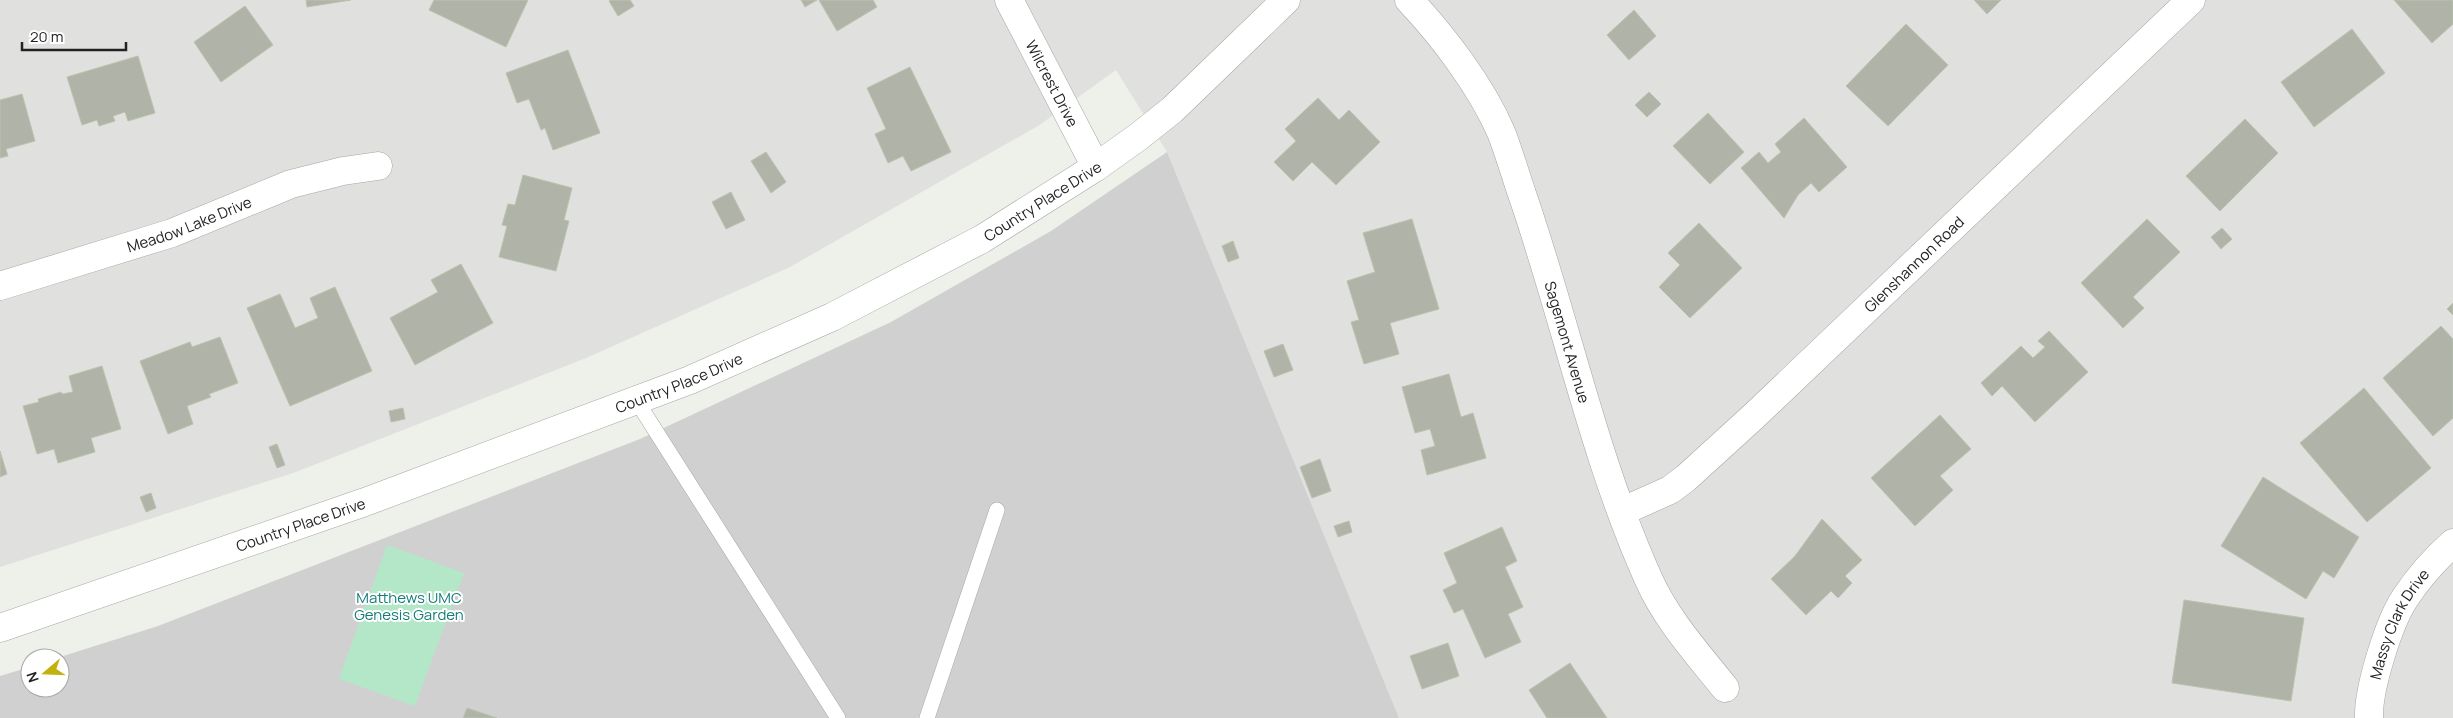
<svg xmlns="http://www.w3.org/2000/svg" width="2453" height="718" font-family="Manrope,sans-serif">
<style>
.residential{fill:#e0e0df}
.religious{fill:#d0d0d0}
.grass{fill:#b4e7c8}
.building{fill:#b0b4a8;stroke:#bbc2ac}
.lines{fill:none;stroke-linecap:round;stroke-linejoin:round}
.lane-casing{stroke:#a6a6a6;stroke-width:16}
.street-casing{stroke:#a6a6a6;stroke-width:29}
.lane{stroke:#fff;stroke-width:15}
.street{stroke:#fff;stroke-width:28}
.labels{text-anchor:middle;dominant-baseline:central;stroke-width:4;stroke-linejoin:round;paint-order:stroke}
.street-label{font-size:15px;fill:#222;stroke:#fff}
.park-label{font-size:15px;fill:#147c79;stroke:#fff}
</style>
<rect width="100%" height="100%" fill="#edf1e9"/>
<!-- residential -->
<path class="residential" d="M 0,0 L 2453,0 L 2453,718 L 1399,718 L 1167,152 L 1116,70 L 1038,126 L 788,268 L 586,358 L 296,472 L 0,567 Z"/>
<!-- religious -->
<path class="religious" d="M 1167,152 L 1399,718 L 0,718 L 0,676 L 30,667 L 30,688 L 60,688 L 60,658 L 57,658 L 158,626 L 640,439 L 891,322 L 1051,231 Z"/>
<!-- grass -->
<path class="grass" d="M 387,545 L 464,573 L 415,706 L 339,679 Z"/>
<!-- building -->
<path class="building" d="M 306,0 L 351,0 L 307,7 Z
M 434,0 L 528,0 L 506,47 L 429,10 Z
M 611,0 L 630,0 L 634,6 L 618,16 L 609,1 Z
M 801,0 L 817,0 L 805,7 Z
M 819,0 L 873,0 L 877,7 L 837,31 Z
M 1974,0 L 2001,0 L 1987,14 Z
M 2394,0 L 2453,0 L 2453,24 L 2432,43 Z
M 245,6 L 273,45 L 221,82 L 194,42 Z
M 1634,10 L 1656,36 L 1629,60 L 1607,35 Z
M 1906,24 L 1948,65 L 1888,126 L 1846,86 Z
M 2352,29 L 2385,73 L 2314,127 L 2281,82 Z
M 568,50 L 600,133 L 553,150 L 545,128 L 541,130 L 529,99 L 517,103 L 506,73 Z
M 138,56 L 155,113 L 128,121 L 125,112 L 113,116 L 115,121 L 99,126 L 97,120 L 82,125 L 67,77 Z
M 910,67 L 951,152 L 911,171 L 903,156 L 888,163 L 875,134 L 886,129 L 867,88 Z
M 1649,92 L 1661,104 L 1647,117 L 1635,105 Z
M 22,94 L 35,141 L 6,149 L 8,156 L 0,158 L 0,100 Z
M 1318,98 L 1339,120 L 1349,110 L 1380,142 L 1336,185 L 1312,162 L 1293,181 L 1274,162 L 1296,141 L 1285,129 Z
M 1708,113 L 1744,152 L 1710,184 L 1673,146 Z
M 1804,118 L 1847,167 L 1819,192 L 1811,183 L 1798,195 L 1784,218 L 1741,168 L 1759,152 L 1768,163 L 1781,152 L 1775,144 Z
M 2245,119 L 2278,153 L 2220,211 L 2186,176 Z
M 766,152 L 786,182 L 771,193 L 751,161 Z
M 523,175 L 572,188 L 564,220 L 569,221 L 556,271 L 499,257 L 507,226 L 502,225 L 508,204 L 515,205 Z
M 731,192 L 745,220 L 726,229 L 712,202 Z
M 1412,219 L 1439,309 L 1390,323 L 1399,354 L 1364,364 L 1351,322 L 1359,320 L 1347,281 L 1375,272 L 1363,233 Z
M 2147,219 L 2180,252 L 2133,297 L 2144,308 L 2123,328 L 2081,283 Z
M 1699,223 L 1742,268 L 1690,318 L 1659,287 L 1680,265 L 1668,253 Z
M 2222,228 L 2232,239 L 2221,249 L 2211,237 Z
M 1233,241 L 1239,258 L 1228,262 L 1222,246 Z
M 461,264 L 493,323 L 415,365 L 390,318 L 438,292 L 431,280 Z
M 335,287 L 372,371 L 290,406 L 247,308 L 280,294 L 295,328 L 318,318 L 310,298 Z
M 2453,303 L 2453,315 L 2447,309 Z
M 2441,326 L 2453,339 L 2453,418 L 2433,436 L 2383,378 Z
M 2049,331 L 2088,372 L 2035,422 L 2002,386 L 1992,396 L 1981,383 L 2021,346 L 2033,358 L 2045,347 L 2038,341 Z
M 220,337 L 238,383 L 209,394 L 211,397 L 187,406 L 193,424 L 168,434 L 140,361 L 190,342 L 192,347 Z
M 1283,344 L 1293,370 L 1274,377 L 1264,351 Z
M 102,366 L 121,429 L 91,438 L 95,452 L 58,463 L 54,449 L 37,454 L 23,406 L 39,402 L 38,399 L 61,392 L 62,394 L 73,392 L 69,376 Z
M 1449,374 L 1461,417 L 1473,413 L 1486,458 L 1427,475 L 1421,450 L 1435,446 L 1430,429 L 1415,433 L 1402,387 Z
M 2364,388 L 2431,468 L 2367,522 L 2300,443 Z
M 403,408 L 405,419 L 391,422 L 389,411 Z
M 1940,415 L 1971,449 L 1940,476 L 1953,490 L 1915,526 L 1871,478 Z
M 277,444 L 285,465 L 277,468 L 269,447 Z
M 0,451 L 7,474 L 0,477 Z
M 1320,459 L 1331,491 L 1312,498 L 1300,467 Z
M 2263,477 L 2359,537 L 2334,578 L 2323,571 L 2306,599 L 2221,546 Z
M 151,493 L 156,508 L 146,512 L 140,497 Z
M 1822,519 L 1862,560 L 1845,576 L 1852,583 L 1838,598 L 1831,591 L 1806,615 L 1771,579 L 1795,556 Z
M 1349,521 L 1352,532 L 1338,537 L 1334,526 Z
M 1502,527 L 1517,561 L 1505,567 L 1523,607 L 1508,614 L 1521,642 L 1485,658 L 1463,609 L 1454,613 L 1443,590 L 1457,583 L 1444,553 Z
M 2184,600 L 2304,618 L 2291,701 L 2172,683 Z
M 1448,643 L 1459,676 L 1422,689 L 1410,656 Z
M 1570,663 L 1607,718 L 1547,718 L 1529,690 Z
M 467,708 L 497,718 L 463,718 Z"/>
<g class="lines">
<defs>
<path id="lane" d="M 636,400 L 838,718
M 927,718 L 997,510"/>
<g id="street">
<path id="s1" d="M 1009,0 L 1096,167"/>
<path id="s2" d="M 1409,0 C 1443,36 1481,86 1501,132 C 1509,152 1515,174 1522,194 C 1566,321 1593,455 1648,578 C 1666,619 1697,653 1725,688"/>
<path id="s3" d="M 0,286 L 172,233 L 291,184 L 343,171 L 378,166"/>
<path id="s4" d="M 1623,511 L 1670,490 L 1686,478 L 1754,416 L 2191,0"/>
<path id="s5" d="M 0,628 L 365,502 L 690,380 L 832,317 L 982,239 L 1096,167 L 1138,137 L 1172,110 L 1286,0"/>
<path id="s6" d="M 2369,718 C 2368,689 2389,622 2405,598 C 2419,577 2435,559 2453,543"/>
</g>
</defs>
<!-- lane casing -->
<use href="#lane" class="lane-casing"/>
<!-- street casing -->
<use href="#street" class="street-casing"/>
<!-- lane -->
<use href="#lane" class="lane"/>
<!-- street -->
<use href="#street" class="street"/>
</g>
<g class="labels">
<!-- street labels -->
<g class="street-label">
<text stroke="none"><textPath href="#s1" startOffset="94">Wilcrest Drive</textPath></text>
<text stroke="none"><textPath href="#s5" startOffset="1129">Country Place Drive</textPath></text>
<text stroke="none"><textPath href="#s3" startOffset="199">Meadow Lake Drive</textPath></text>
<text stroke="none"><textPath href="#s4" startOffset="384">Glenshannon Road</textPath></text>
<text stroke="none"><textPath href="#s2" startOffset="382">Sagemont Avenue</textPath></text>
<text stroke="none"><textPath href="#s5" startOffset="722">Country Place Drive</textPath></text>
<text stroke="none"><textPath href="#s5" startOffset="318">Country Place Drive</textPath></text>
<text stroke="none"><textPath href="#s6" startOffset="100">Massy Clark Drive</textPath></text>
</g>
<!-- park labels -->
<g class="park-label">
<text x="409" y="597">Matthews UMC<tspan x="409" dy="17">Genesis Garden</tspan></text>
</g>
</g>
<!-- north arrow -->
<g transform="translate(45 673) rotate(251)"><circle r="24" fill="#ffffff" stroke="#a7a7a7"/>
<path d="M0-4L9 19L0 12L-9 19Z" fill="#c5b10e"/>
<text y="-8" font-size="14" font-weight="bold" text-anchor="middle" fill="#222222">N</text>
</g>
<!-- scale -->
<path d="M22 42v8h104v-8" fill="none" stroke="#222222" stroke-width="2.5"/>
<text x="30" y="42" font-size="15" fill="#222222" stroke="#ffffff" stroke-width="4" paint-order="stroke">20 m</text>
</svg>
